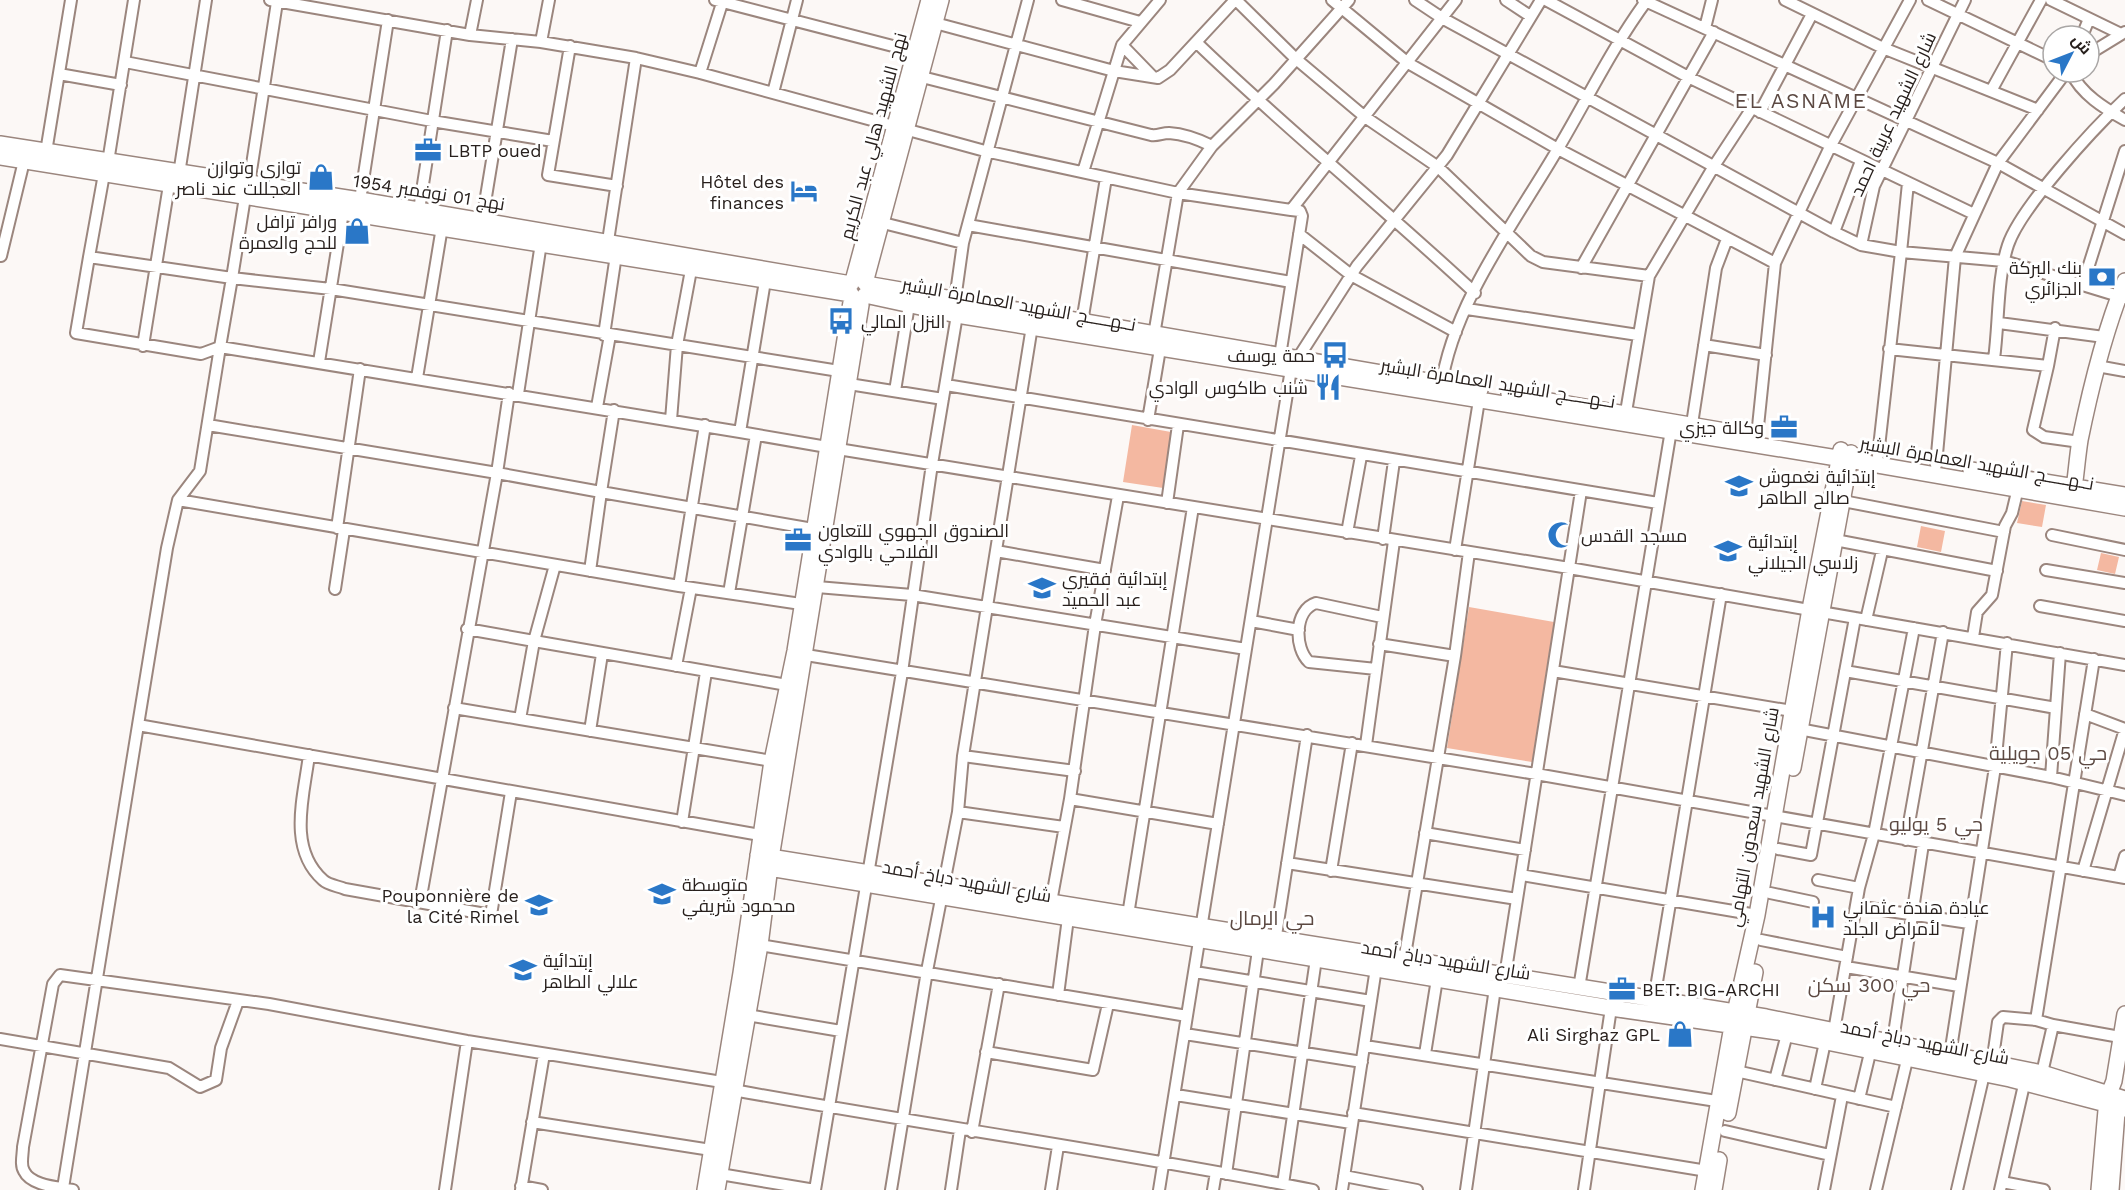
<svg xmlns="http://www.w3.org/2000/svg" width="2125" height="1190" font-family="'Work Sans',Cairo,sans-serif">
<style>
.green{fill:#f4b8a1}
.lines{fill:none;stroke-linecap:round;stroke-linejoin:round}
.street-casing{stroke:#9b867e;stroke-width:14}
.secondary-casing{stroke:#9b867e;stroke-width:18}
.street{stroke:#fff;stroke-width:10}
.secondary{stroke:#fff;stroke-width:15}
.labels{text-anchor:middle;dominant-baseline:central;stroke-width:6;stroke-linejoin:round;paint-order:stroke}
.street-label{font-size:18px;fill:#28201d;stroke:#fff}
.poi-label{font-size:18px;fill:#28201d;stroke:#fff;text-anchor:start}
.neighbourhood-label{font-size:20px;fill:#5c4942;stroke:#fff}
.quarter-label{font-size:21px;letter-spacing:1.5px;fill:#5c4942;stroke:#fff}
</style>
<rect width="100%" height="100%" fill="#fcf8f6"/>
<!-- green -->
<path class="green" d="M 1132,425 L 1171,432 L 1163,488 L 1123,482 Z
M 2022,501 L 2046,505 L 2042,527 L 2017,523 Z
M 1921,526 L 1945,531 L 1941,552 L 1917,547 Z
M 2101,553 L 2119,557 L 2115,574 L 2097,570 Z
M 1469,607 L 1554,622 L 1532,762 L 1447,748 Z"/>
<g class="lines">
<defs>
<path id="street" d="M 270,0 L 470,35 L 541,42 L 636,58 L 700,73 L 985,151 L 1178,193 L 1291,210
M 715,0 L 916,52
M 1062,0 L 1140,22
M 1236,0 L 1296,59 L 1365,117 L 1438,167 L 1531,256 L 1543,262 L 1649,276
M 1332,0 L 1408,63 L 1558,149 L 1775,263
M 1415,0 L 1442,18 L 1834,232 L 1861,245 L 1901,252 L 1908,183
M 1506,0 L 1530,16
M 1546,0 L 1690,78 L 1974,214
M 1643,0 L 1998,163 L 2125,234
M 1785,0 L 1883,48 L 2038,110
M 1928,0 L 2053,60
M 2051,0 L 2121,34
M 935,23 L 1114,71 L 1158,78 L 1170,70 L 1235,0
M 1705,28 L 1712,0
M 470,35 L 477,0
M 2082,36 L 2089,19
M 541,42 L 549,0
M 1196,42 C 1286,129 1383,207 1475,293
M 1122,45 L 1153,77
M 570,46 L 548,175 L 617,186
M 2089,54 L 2125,32
M 125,62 L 432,121 L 553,141
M 2071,72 C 2081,94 2104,108 2125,120
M 700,73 L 723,0
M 59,74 L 121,85
M 922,77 L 1151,135 C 1158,136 1162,133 1169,133 C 1185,134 1198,139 1212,146
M 1991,91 L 2041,0
M 773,93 L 797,0
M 1760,112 L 1812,14
M 46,152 L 71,0
M 108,162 L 134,0
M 1083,172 L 1122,45 L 1160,0
M 104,174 L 89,257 L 232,278 L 220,347 L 740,432
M 179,174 L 206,0
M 249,184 L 277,2
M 245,197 L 232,278 L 331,289 L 839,371
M 360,200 L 388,20
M 419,210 L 447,30
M 482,221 L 512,39
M 883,223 L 963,243
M 968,225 L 1291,282
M 1834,232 L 1861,161
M 1299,234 L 1351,275 L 1456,332
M 608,241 L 636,58
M 1861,245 L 1874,186 L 1965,0
M 1,256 L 24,161
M 89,257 L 76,333 L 201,354 L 220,347 L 200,471 L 178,500
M 1581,268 L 1714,32
M 765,281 L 740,432 L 827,447
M 2083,284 L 2125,151
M 1467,309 L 1638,335
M 1082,322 L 1106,178
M 1999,323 L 2104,337
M 604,335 L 616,255
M 1154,335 L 1178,193 L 1212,146 L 1274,84 L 1349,0
M 1704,345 L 1766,355
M 143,346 L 169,185
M 1889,349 L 2048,366 L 2033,430 L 2044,437 L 2080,442
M 1280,356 L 1302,216 L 1300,211 L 1291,210 L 1456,0
M 1994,359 C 1999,323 1997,278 2008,245 C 2021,207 2094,128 2125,99
M 319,362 L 343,212
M 2048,366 L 2055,328
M 2097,366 L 2125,371
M 417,378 L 442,227
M 849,384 L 943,399
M 946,385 L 1658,503
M 1441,388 C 1452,305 1515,222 1556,152 C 1587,100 1611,49 1647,0
M 895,391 L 909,305
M 518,394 L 541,243
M 597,407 L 610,335
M 1626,412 L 1649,276 L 1714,166 L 1752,108
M 671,420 L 677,345 L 691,270
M 1148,420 L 1161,343
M 1692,424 L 1716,268 L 1727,239
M 208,425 L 497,473 L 509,393
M 1757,436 L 1775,263 L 1830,147 L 1910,0
M 838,449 L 1569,568 L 2125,665
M 1878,456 L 1901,252 L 2004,261 L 2125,298
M 1936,465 L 1955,257 L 1998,163 L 2066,72
M 1843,501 L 2004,532
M 1167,503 L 1178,425
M 337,528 L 360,369
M 1347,533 L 1361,456
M 2052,535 L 2125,550
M 1383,539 L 1394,461
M 1835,540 L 1997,571
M 1455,550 L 1480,394
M 996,551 L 1105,570
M 2046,570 L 2125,583
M 590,571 L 601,492 L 813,529
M 679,586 L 705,425
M 817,587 L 912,595 L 1246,649
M 335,589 L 344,530
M 729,593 L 756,435
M 2040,606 L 2125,621
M 1866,620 L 1882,551
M 1251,621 L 1299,630
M 467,629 L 534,641 L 555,565
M 1973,637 L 1977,612 L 1992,595 L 2005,526 L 2012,513 L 2018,488
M 1379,644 L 1455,656
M 806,655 L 1536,774 L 2125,878
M 676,666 L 691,588
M 1376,669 L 1309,662 C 1294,648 1294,610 1316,603 L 1382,617
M 1553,671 L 1792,711
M 1845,671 L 2056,708
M 454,708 L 520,719
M 1799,729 L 2051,777 L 2125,795
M 590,731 L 602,654
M 1366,745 L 1394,541
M 309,755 C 304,796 287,848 323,880 C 328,885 338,886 345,889 L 491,915 L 511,792
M 963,756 L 1075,771
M 772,761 L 520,719 L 534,641 L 787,685
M 2051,777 L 2060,653
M 1070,799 L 1218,824
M 958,812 L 1064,827
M 682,822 L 706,672
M 1425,833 L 1525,850
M 760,835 L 138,725 L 167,548 L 178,500 L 679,586 L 801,604
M 1906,840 L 1943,632
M 1778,849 L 1811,855 L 1855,618
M 1287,863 L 1517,899
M 1331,871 L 1352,743
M 2083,871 L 2125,729 L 2085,714
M 1521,875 L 1757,915
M 2119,877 L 2125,856
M 1818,880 L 1859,888
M 1770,893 L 1813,902
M 420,902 L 497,473 L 601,492 L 614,410
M 1051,902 L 1070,799 L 1095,625 L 1118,496
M 1856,906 L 1969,923
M 1128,915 L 1193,507
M 1761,940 L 1847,957
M 1275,942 L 1307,735
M 760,945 L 1187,1016
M 1404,961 L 1455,656 L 1469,552
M 1846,967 L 1959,986
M 1195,972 L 1371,1001
M 1505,976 L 1581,491
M 1579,988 L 1672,424
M 1058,995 L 1068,918
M 1654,1000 L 1721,594
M 747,1015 L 841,1031
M 2053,1025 L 2120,1037
M 1834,1031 L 1859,888 L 1874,834 L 1914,628
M 1185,1034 L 1362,1062
M 0,1039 L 169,1068 L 200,1087 L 216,1080 L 221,1048 L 238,1001
M 1365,1046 L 1723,1102
M 1892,1047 L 1923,844
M 986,1052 L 1093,1070 L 1108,1004
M 1425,1054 L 1437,979
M 1949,1061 L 1995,767 L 2007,643
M 1992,1064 L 1998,1022 L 2003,1017 L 2036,1020
M 1736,1071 L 1896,1107
M 2042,1073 L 2053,1025 L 2036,1020 L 2094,659
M 1775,1080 L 1787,1034
M 1815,1089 L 1825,1042
M 733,1090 C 926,1125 1121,1152 1313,1190
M 1176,1095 L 1351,1123
M 1859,1099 L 1870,1053
M 1353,1113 L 1707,1171
M 532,1122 L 711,1150
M 1725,1131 L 1830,1155
M 972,1132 L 999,984
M 720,1174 L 815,1190
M 1226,1174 L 1258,950
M 1344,1176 L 1417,1190
M 2002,1182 L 2044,1190
M 1283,1184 L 1316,959
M 521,1186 L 542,1190
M 63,1188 L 138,725
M 73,1190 C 59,1187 31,1186 24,1171 C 20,1165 23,1154 23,1147 L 53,984 L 60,975 L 269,1004 L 467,1041 L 722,1082
M 445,1190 L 467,1041
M 521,1190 L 544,1054
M 815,1190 L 902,672 L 932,464 L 957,315 L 955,300 L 963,243 L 1028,0
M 891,1190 L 927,971 L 958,812 L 963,756 L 1033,320
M 951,1190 L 960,1130
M 1051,1190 L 1058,1146
M 1159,1190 L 1291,369 L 1357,266 L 1447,155 L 1541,0
M 1213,1190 L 1216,1172
M 1342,1190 L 1376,968
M 1466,1190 L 1495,988
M 1584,1190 L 1611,1008
M 1824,1190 L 1842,1096
M 1876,1190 L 1907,1060
M 1957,1190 L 1984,1074
M 2000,1190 L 2026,1076"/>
<path id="secondary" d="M 0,144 L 360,200 L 851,284
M 0,157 L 851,294
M 853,281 L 929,0
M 865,283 L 941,0
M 866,284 L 1480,390
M 865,295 L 957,315 L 1849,460 L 2125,508
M 1509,394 L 1737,433
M 1971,470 L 2125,495
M 2073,495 C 2076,477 2077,459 2080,440 C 2091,386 2104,332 2125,281
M 1793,768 L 1851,453
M 758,855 L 1766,1017 L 2042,1073 L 2125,1099
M 757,866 L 1611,1008 L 1778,1032 L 2010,1079 L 2125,1109
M 1728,1113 L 1755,972
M 705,1190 L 741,973 L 772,761 L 795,651 L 852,296
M 717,1190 L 760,945 L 771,858 L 861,305
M 1703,1190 L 1732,1026 L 1757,915 L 1810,609 L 1841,450
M 1714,1190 L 1719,1160
M 2099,1190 L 2107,1099 L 2114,1081 L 2125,1014
M 2111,1190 L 2118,1099"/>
</defs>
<!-- street casing -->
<use href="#street" class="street-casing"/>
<!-- secondary casing -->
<use href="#secondary" class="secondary-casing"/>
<!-- street -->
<use href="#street" class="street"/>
<!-- secondary -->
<use href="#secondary" class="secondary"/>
</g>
<!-- icons -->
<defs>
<symbol id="office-bare" viewBox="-9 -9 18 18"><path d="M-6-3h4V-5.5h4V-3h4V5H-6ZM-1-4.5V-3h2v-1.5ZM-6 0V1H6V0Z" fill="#2a77c7" stroke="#fff" stroke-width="2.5" paint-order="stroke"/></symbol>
<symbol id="shop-bare" viewBox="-9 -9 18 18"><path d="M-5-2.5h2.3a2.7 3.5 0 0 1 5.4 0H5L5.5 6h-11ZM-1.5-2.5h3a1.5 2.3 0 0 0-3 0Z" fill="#2a77c7" stroke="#fff" stroke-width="2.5" paint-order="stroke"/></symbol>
<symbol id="hotel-bare" viewBox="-9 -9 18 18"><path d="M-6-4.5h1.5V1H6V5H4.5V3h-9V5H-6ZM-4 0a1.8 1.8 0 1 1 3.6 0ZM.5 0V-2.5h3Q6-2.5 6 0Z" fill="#2a77c7" stroke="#fff" stroke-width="2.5" paint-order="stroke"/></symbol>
<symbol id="bank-bare" viewBox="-9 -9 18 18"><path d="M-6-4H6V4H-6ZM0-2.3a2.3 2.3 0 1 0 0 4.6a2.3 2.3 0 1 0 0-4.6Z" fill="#2a77c7" stroke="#fff" stroke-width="2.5" paint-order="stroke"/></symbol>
<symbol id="bus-bare" viewBox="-9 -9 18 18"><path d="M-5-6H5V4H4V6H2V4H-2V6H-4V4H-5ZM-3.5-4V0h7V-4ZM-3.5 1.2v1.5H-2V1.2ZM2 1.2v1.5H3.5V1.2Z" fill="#2a77c7" stroke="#fff" stroke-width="2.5" paint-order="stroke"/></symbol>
<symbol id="restaurant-bare" viewBox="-9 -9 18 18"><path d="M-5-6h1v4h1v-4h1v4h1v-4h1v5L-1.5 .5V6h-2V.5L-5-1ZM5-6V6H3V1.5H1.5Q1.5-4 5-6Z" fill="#2a77c7" stroke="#fff" stroke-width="2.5" paint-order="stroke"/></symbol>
<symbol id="school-bare" viewBox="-9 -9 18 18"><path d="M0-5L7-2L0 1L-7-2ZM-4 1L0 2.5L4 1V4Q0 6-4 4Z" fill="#2a77c7" stroke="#fff" stroke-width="2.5" paint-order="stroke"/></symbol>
<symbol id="mosque-bare" viewBox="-9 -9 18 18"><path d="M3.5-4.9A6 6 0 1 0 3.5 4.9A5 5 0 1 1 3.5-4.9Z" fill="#2a77c7" stroke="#fff" stroke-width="2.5" paint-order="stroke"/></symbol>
<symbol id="hospital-bare" viewBox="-9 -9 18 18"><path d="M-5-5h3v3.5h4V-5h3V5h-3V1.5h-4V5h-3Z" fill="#2a77c7" stroke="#fff" stroke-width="2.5" paint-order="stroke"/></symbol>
</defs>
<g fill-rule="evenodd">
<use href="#office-bare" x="409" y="131" width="38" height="38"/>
<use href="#shop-bare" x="302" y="158" width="38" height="38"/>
<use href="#hotel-bare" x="785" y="172" width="38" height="38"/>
<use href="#shop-bare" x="338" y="212" width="38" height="38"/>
<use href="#bank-bare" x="2083" y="258" width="38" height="38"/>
<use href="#bus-bare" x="822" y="302" width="38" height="38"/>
<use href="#bus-bare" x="1316" y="336" width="38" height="38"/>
<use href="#restaurant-bare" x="1309" y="368" width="38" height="38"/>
<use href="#office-bare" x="1765" y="408" width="38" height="38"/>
<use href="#school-bare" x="1720" y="467" width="38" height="38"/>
<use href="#mosque-bare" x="1542" y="516" width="38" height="38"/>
<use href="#office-bare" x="779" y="521" width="38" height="38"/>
<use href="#school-bare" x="1709" y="532" width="38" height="38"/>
<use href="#school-bare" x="1023" y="569" width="38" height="38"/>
<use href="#school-bare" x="643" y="875" width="38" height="38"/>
<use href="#school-bare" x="520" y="886" width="38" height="38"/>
<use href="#hospital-bare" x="1804" y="898" width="38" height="38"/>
<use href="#school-bare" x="504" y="951" width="38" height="38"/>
<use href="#office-bare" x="1603" y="970" width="38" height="38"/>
<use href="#shop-bare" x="1661" y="1015" width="38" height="38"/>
</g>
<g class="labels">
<!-- street labels -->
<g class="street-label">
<text transform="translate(1893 114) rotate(-65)">شارع الشهيد عربية احمد</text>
<text transform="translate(873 136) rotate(-75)">نهج الشهيد هالي عبد الكريم</text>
<text transform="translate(429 192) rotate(9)">نهج 01 نوفمبر 1954</text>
<text transform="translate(1019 304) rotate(10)">نــهـــــج الشهيد العمامرة البشير</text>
<text transform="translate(1498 383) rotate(9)">نــهـــــج الشهيد العمامرة البشير</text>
<text transform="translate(1977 463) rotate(10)">نــهـــــج الشهيد العمامرة البشير</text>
<text transform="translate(1753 817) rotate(-80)">شارع الشهيد سعدون التهامي</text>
<text transform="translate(967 881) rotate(10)">شارع الشهيد دباخ أحمد</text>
<text transform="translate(1446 960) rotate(9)">شارع الشهيد دباخ أحمد</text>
<text transform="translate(1925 1042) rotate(11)">شارع الشهيد دباخ أحمد</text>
</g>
<!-- poi labels -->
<g class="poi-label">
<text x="448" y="150">LBTP oued</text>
<text x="301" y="167" text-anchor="end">توازي وتوازن<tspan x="301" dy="21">العجللت عند ناصر</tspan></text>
<text x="784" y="181" text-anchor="end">Hôtel des<tspan x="784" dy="21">finances</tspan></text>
<text x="337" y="221" text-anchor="end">ورافر ترافل<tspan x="337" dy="21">للحج والعمرة</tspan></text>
<text x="2082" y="267" text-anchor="end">بنك البركة<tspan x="2082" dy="21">الجزائري</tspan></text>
<text x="861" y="321">النزل المالي</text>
<text x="1315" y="355" text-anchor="end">حمة يوسف</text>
<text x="1308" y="387" text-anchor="end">شنب طاكوس الوادي</text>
<text x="1764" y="427" text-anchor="end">وكالة جيزي</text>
<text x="1759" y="476">إبتدائية نغموش<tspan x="1759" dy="21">صالح الطاهر</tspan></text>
<text x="818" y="530">الصندوق الجهوي للتعاون<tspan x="818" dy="21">الفلاحي بالوادي</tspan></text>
<text x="1581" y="535">مسجد القدس</text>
<text x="1748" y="541">إبتدائية<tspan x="1748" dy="21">زلاسي الجيلاني</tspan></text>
<text x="1062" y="578">إبتدائية فقيري<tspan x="1062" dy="21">عبد الحميد</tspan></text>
<text x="682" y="884">متوسطة<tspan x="682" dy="21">محمود شريفي</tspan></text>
<text x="519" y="895" text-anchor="end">Pouponnière de<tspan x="519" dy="21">la Cité Rimel</tspan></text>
<text x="1843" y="907">عيادة هندة عثماني<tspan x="1843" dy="21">لأمراض الجلد</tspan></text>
<text x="543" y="960">إبتدائية<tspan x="543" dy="21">علالي الطاهر</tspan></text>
<text x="1642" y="989">BET: BIG-ARCHI</text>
<text x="1660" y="1034" text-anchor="end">Ali Sirghaz GPL</text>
</g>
<!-- neighbourhood labels -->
<g class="neighbourhood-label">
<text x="2048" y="753">حي 05 جويلية</text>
<text x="1936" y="824">حي 5 يوليو</text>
<text x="1272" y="918">حي الرمال</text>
<text x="1869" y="985">حي 300 سكن</text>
</g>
<!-- quarter labels -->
<g class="quarter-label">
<text x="1801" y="100">EL ASNAME</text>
</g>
</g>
<!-- north arrow -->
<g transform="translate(2071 54) rotate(48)"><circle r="28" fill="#ffffff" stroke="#a9a6a5" stroke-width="1.5"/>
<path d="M0-4.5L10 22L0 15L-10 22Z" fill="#2a77c7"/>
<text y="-9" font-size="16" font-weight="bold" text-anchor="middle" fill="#28201d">ش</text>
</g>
</svg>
